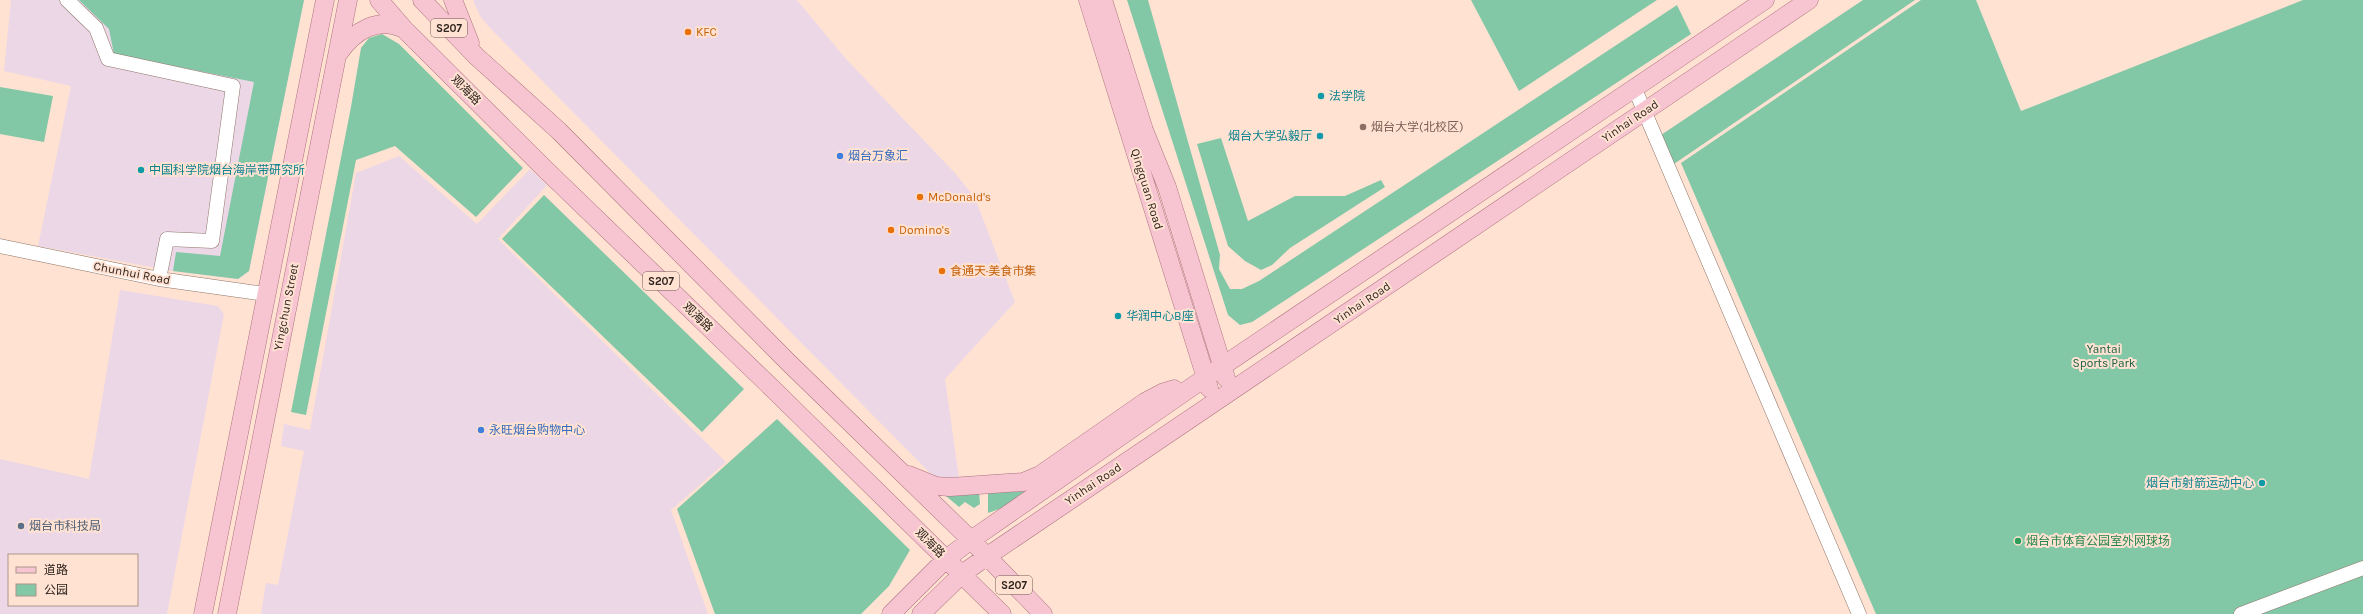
<svg xmlns="http://www.w3.org/2000/svg" width="2363" height="614" font-family="Karla,'Noto Sans SC',sans-serif">
<style>
.commercial{fill:#ecd7e7;fill-rule:evenodd}
.green{fill:#82c7a6}
.lines{fill:none;stroke-linecap:round;stroke-linejoin:round}
.minor-casing{stroke:#8f7568;stroke-width:15}
.major-casing{stroke:#ad737e;stroke-width:19}
.minor{stroke:#fff;stroke-width:14}
.major{stroke:#f7c5d1;stroke-width:18}
.food-dot{fill:#e8710a;stroke:#ffe2d2;stroke-width:1.5}
.culture-dot{fill:#0f9aa8;stroke:#ffe2d2;stroke-width:1.5}
.education-dot{fill:#8d6e63;stroke:#ffe2d2;stroke-width:1.5}
.shop-dot{fill:#3f7fe0;stroke:#ffe2d2;stroke-width:1.5}
.service-dot{fill:#5c6f8a;stroke:#ffe2d2;stroke-width:1.5}
.leisure-dot{fill:#2e9e5b;stroke:#ffe2d2;stroke-width:1.5}
.labels{text-anchor:middle;dominant-baseline:central;stroke-width:4;stroke-linejoin:round;paint-order:stroke}
.shield{fill:#ffe2d2;stroke:#6d5c53;stroke-width:1}
.shield-label{font-size:11px;font-weight:bold;fill:#2e231d}
.food-label{font-size:12px;fill:#c56008;stroke:#ffe2d2;text-anchor:start}
.street-label{font-size:12px;fill:#2e231d;stroke:#ffe2d2}
.culture-label{font-size:12px;fill:#0d838f;stroke:#ffe2d2;text-anchor:start}
.education-label{font-size:12px;fill:#785e54;stroke:#ffe2d2;text-anchor:start}
.shop-label{font-size:12px;fill:#366cbe;stroke:#ffe2d2;text-anchor:start}
.park-label{font-size:12px;fill:#175e42;stroke:#ffe2d2}
.service-label{font-size:12px;fill:#4e5e75;stroke:#ffe2d2;text-anchor:start}
.leisure-label{font-size:12px;fill:#27864d;stroke:#ffe2d2;text-anchor:start}
</style>
<rect width="100%" height="100%" fill="#ffe2d2"/>
<!-- commercial -->
<path class="commercial" d="M 11,0 L 304,0 L 249,271 L 238,279 L 173,271 L 38,246 L 71,86 L 4,71 Z
M 473,0 L 797,0 L 847,60 L 955,173 L 975,198 L 1015,302 L 945,379 L 959,478 L 939,478 L 930,473 L 489,27 L 480,16 Z
M 399,156 L 477,224 L 530,169 L 547,185 L 498,239 L 726,462 L 671,510 L 708,614 L 261,614 L 266,583 L 278,585 L 304,451 L 281,446 L 284,424 L 310,430 L 356,173 Z
M 120,290 L 218,306 L 224,314 L 167,614 L 0,614 L 0,459 L 89,479 ZM 9,555 L 137,555 L 137,605 L 9,605 Z"/>
<!-- green -->
<path class="green" d="M 79,0 L 304,0 L 249,271 L 238,279 L 173,271 L 176,252 L 220,256 L 254,82 L 114,54 L 109,29 Z
M 1127,0 L 1148,0 L 1220,255 L 1219,269 L 1230,289 L 1242,289 L 1259,281 L 1677,5 L 1691,34 L 1252,322 L 1240,325 L 1228,315 Z
M 1471,0 L 1657,0 L 1519,91 Z
M 1863,0 L 1915,0 L 1674,164 L 1661,135 Z
M 1921,0 L 1976,0 L 2021,111 L 2303,0 L 2363,0 L 2363,614 L 1876,614 L 1681,163 Z
M 382,34 L 399,44 L 523,168 L 476,217 L 395,146 L 356,160 L 306,415 L 291,412 L 351,107 L 361,48 L 369,38 Z
M 0,87 L 53,96 L 44,142 L 0,134 Z
M 1221,138 L 1248,221 L 1295,196 L 1345,196 L 1381,180 L 1385,187 L 1290,248 L 1272,265 L 1261,270 L 1245,261 L 1228,246 L 1197,144 Z
M 544,195 L 744,389 L 702,432 L 502,239 Z
M 1144,413 L 1002,508 L 988,513 L 988,493 Z
M 777,419 L 910,550 L 889,586 L 861,614 L 715,614 L 677,509 Z
M 979,492 L 980,504 L 974,508 L 965,502 L 959,507 L 946,496 Z"/>
<g class="lines">
<defs>
<path id="minor" d="M 67,0 L 96,28 L 108,59 L 233,86 L 212,241 L 167,239 L 159,279
M 1634,87 L 1859,614
M 0,246 L 159,279 L 265,294
M 2241,614 L 2363,568"/>
<path id="major" d="M 379,0 L 404,29 L 547,171 L 776,392 L 1002,614
M 422,0 L 476,56 L 559,131 L 788,362 L 971,540 L 1043,614
M 453,0 L 470,43
M 1088,0 L 1209,388
M 1103,0 L 1144,130 L 1167,187 L 1226,378
M 339,53 C 354,31 378,16 404,29
M 909,475 L 936,486 L 950,487 L 1023,482 L 1040,475 L 1145,402 L 1164,392 L 1174,389
M 203,614 L 325,0
M 227,614 L 348,0
M 891,614 L 946,559 L 971,540 L 1196,384 L 1765,0
M 921,614 L 962,574 L 986,557 L 1809,0"/>
</defs>
<!-- minor casing -->
<use href="#minor" class="minor-casing"/>
<!-- major casing -->
<use href="#major" class="major-casing"/>
<!-- minor -->
<use href="#minor" class="minor"/>
<!-- major -->
<use href="#major" class="major"/>
</g>
<!-- markers -->
<g class="food-dot">
<circle cx="688" cy="32" r="4"/>
<circle cx="920" cy="197" r="4"/>
<circle cx="891" cy="230" r="4"/>
<circle cx="942" cy="271" r="4"/>
</g>
<g class="culture-dot">
<circle cx="1321" cy="96" r="4"/>
<circle cx="1320" cy="136" r="4"/>
<circle cx="141" cy="170" r="4"/>
<circle cx="1118" cy="316" r="4"/>
<circle cx="2262" cy="483" r="4"/>
</g>
<circle class="education-dot" cx="1363" cy="127" r="4"/>
<g class="shop-dot">
<circle cx="840" cy="156" r="4"/>
<circle cx="481" cy="430" r="4"/>
</g>
<circle class="service-dot" cx="21" cy="526" r="4"/>
<circle class="leisure-dot" cx="2018" cy="541" r="4"/>
<g class="labels">
<!-- shield labels -->
<g class="shield">
<rect x="431" y="19" width="36" height="18" rx="3"/>
<rect x="643" y="272" width="36" height="18" rx="3"/>
<rect x="996" y="576" width="36" height="18" rx="3"/>
</g>
<g class="shield-label">
<text x="449" y="28">S207</text>
<text x="661" y="281">S207</text>
<text x="1014" y="585">S207</text>
</g>
<!-- food labels -->
<g class="food-label">
<text x="696" y="32">KFC</text>
<text x="928" y="197">McDonald's</text>
<text x="899" y="230">Domino's</text>
<text x="950" y="271">食通天·美食市集</text>
</g>
<!-- street labels -->
<g class="street-label">
<text transform="translate(466 90) rotate(45)">观海路</text>
<text transform="translate(1630 121) rotate(-34)">Yinhai Road</text>
<text transform="translate(1147 189) rotate(73)">Qingquan Road</text>
<text transform="translate(132 273) rotate(11)">Chunhui Road</text>
<text transform="translate(1362 303) rotate(-34)">Yinhai Road</text>
<text transform="translate(286 307) rotate(-79)">Yingchun Street</text>
<text transform="translate(698 317) rotate(44)">观海路</text>
<text transform="translate(1093 484) rotate(-34)">Yinhai Road</text>
<text transform="translate(930 543) rotate(45)">观海路</text>
</g>
<!-- culture labels -->
<g class="culture-label">
<text x="1329" y="96">法学院</text>
<text x="1312" y="136" text-anchor="end">烟台大学弘毅厅</text>
<text x="149" y="170">中国科学院烟台海岸带研究所</text>
<text x="1126" y="316">华润中心B座</text>
<text x="2254" y="483" text-anchor="end">烟台市射箭运动中心</text>
</g>
<!-- education labels -->
<g class="education-label">
<text x="1371" y="127">烟台大学(北校区)</text>
</g>
<!-- shop labels -->
<g class="shop-label">
<text x="848" y="156">烟台万象汇</text>
<text x="489" y="430">永旺烟台购物中心</text>
</g>
<!-- park labels -->
<g class="park-label">
<text x="2104" y="349">Yantai<tspan x="2104" dy="14">Sports Park</tspan></text>
</g>
<!-- service labels -->
<g class="service-label">
<text x="29" y="526">烟台市科技局</text>
</g>
<!-- leisure labels -->
<g class="leisure-label">
<text x="2026" y="541">烟台市体育公园室外网球场</text>
</g>
</g>
<!-- legend -->
<rect x="8" y="554" width="130" height="52" fill="#ffe2d2" stroke="#ab968a"/>
<rect x="16" y="567" width="20" height="6" fill="#f7c5d1" stroke="#ab968a"/>
<text x="44" y="574" font-size="12" fill="#2e231d">道路</text>
<rect x="16" y="584" width="20" height="12" fill="#82c7a6" stroke="#ab968a"/>
<text x="44" y="594" font-size="12" fill="#2e231d">公园</text>
</svg>
